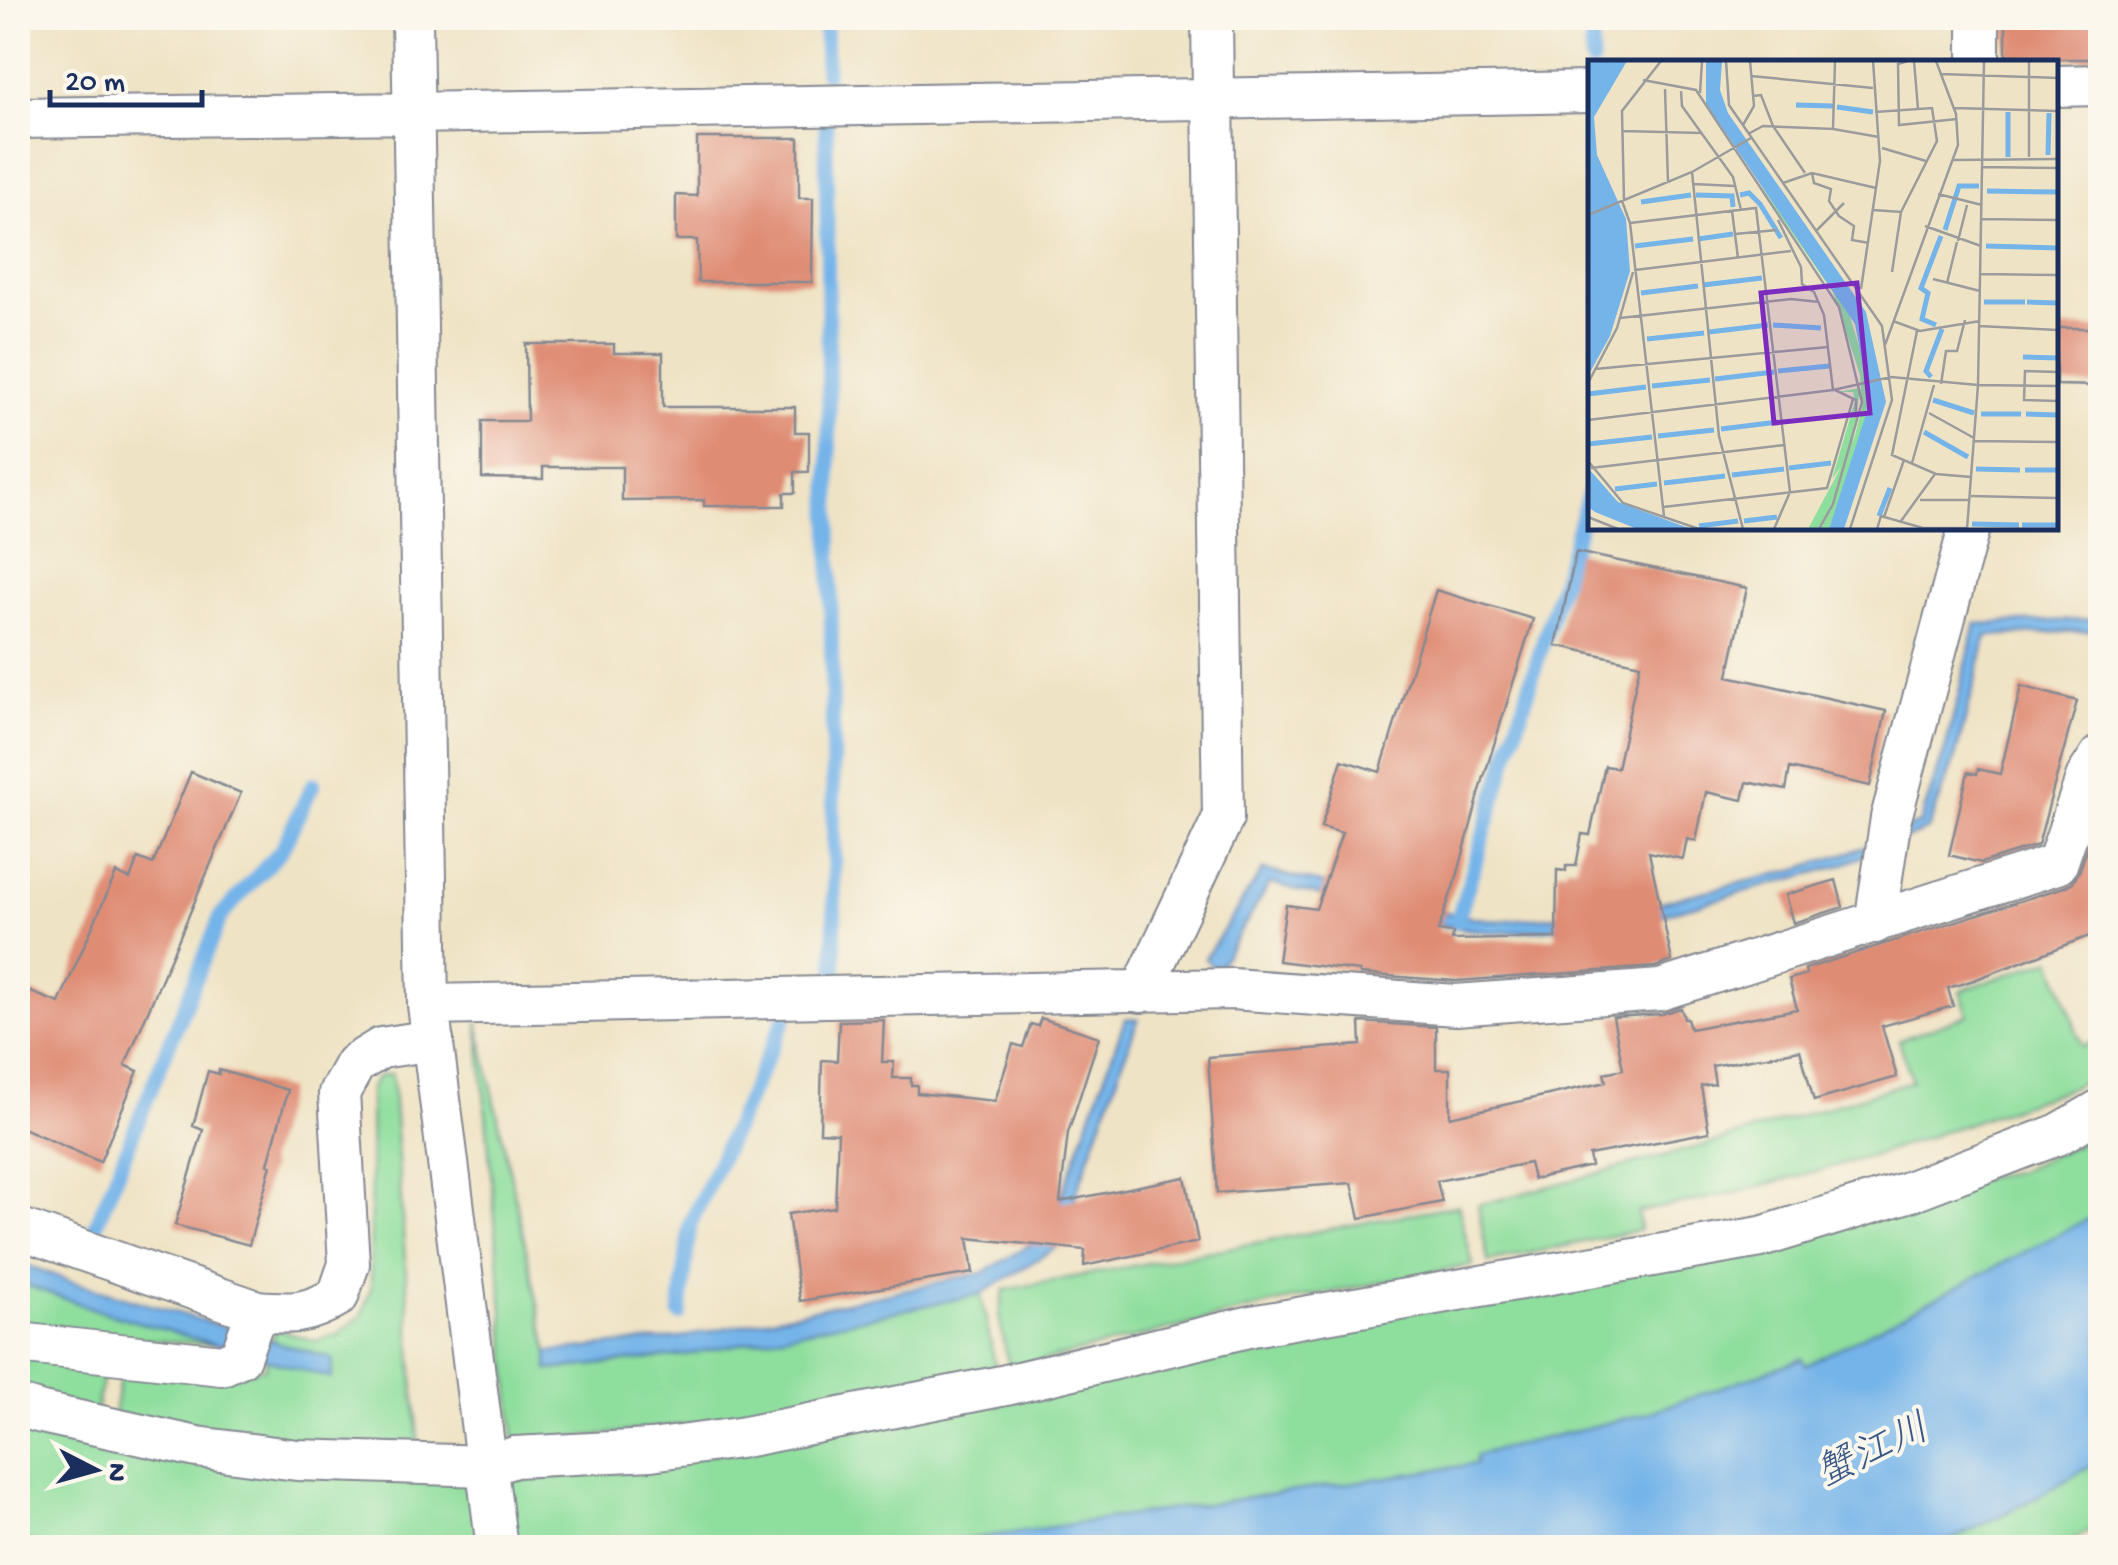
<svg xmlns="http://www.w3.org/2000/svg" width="2118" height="1565" font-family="'Gochi Hand','Klee One',sans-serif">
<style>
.green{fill:#8ede9d;stroke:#54867e;stroke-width:2.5}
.water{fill:#75b4e9;stroke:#4872a4;stroke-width:2.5}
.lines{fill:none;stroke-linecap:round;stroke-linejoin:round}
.stream{stroke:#75b4e9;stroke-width:15}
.building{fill:#df8c75}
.minor-casing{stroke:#858992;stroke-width:44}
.minor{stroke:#fff;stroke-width:40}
.labels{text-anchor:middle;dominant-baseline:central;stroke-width:8;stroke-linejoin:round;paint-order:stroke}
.water-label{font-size:40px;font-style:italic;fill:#365788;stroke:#fbf7ec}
.inset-river{fill:none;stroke:#75b4e9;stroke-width:5}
.inset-road{fill:none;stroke:#9a9b9c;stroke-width:2.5}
.view{fill:#7b2cbf;fill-opacity:0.15;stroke:#7b2cbf;stroke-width:5}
.inset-edge{fill:none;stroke:#1b2f5e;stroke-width:5}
</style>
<rect width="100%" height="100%" fill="#fbf7ec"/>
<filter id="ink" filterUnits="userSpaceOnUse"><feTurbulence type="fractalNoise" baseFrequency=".01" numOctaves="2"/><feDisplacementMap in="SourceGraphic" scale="20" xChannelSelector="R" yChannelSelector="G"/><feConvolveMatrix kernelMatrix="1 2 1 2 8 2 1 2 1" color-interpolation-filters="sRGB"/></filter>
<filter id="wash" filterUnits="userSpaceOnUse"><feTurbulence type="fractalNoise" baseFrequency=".0048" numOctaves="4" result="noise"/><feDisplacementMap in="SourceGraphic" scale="40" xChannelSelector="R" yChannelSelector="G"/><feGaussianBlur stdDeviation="2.25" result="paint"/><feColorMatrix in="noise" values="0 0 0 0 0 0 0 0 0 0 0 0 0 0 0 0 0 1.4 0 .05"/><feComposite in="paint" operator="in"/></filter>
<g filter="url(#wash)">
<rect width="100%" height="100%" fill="#efe3c5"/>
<!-- green -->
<path class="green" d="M 2052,959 L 2082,1047 L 2100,1038 L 2100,1072 L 2073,1087 L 1882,1153 L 1740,1192 L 1638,1212 L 1640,1230 L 1488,1262 L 1478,1205 L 1713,1143 L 1912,1081 L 1899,1040 L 1968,1015 L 1960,991 Z
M 478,1023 L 548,1352 L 549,1370 L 685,1355 L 981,1294 L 996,1371 L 741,1419 L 581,1437 L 514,1439 Z
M 392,1074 L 418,1443 L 341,1446 L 235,1438 L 114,1414 L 122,1366 L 226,1377 L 265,1368 L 267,1359 L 331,1377 L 333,1359 L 272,1341 L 276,1329 L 316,1341 L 341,1332 L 362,1315 L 371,1288 L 370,1089 L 378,1076 Z
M 2100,1134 L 2100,1213 L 2076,1227 L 1806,1366 L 1802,1359 L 1648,1413 L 1476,1455 L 1476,1464 L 918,1547 L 52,1548 L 18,1538 L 18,1417 L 455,1479 L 527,1479 L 638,1470 L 2018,1171 Z
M 1458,1205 L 1473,1265 L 1285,1301 L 1009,1369 L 999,1315 L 1004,1290 Z
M 18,1282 L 100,1311 L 219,1345 L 18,1330 Z
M 18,1355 L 105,1365 L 96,1413 L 18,1389 Z
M 2100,1461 L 2100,1525 L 2060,1547 L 1936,1548 L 2020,1506 Z"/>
<!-- water -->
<path class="water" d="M 2100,619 L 2100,630 L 1987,636 L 1955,758 L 1928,830 L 1839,866 L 1635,922 L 1497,933 L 1444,926 L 1270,883 L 1216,971 L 1205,958 L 1263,870 L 1450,913 L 1497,921 L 1628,910 L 1798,869 L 1865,847 L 1920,823 L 1945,750 L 1976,624 Z
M 1125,1019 L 1138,1019 L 1057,1247 L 981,1294 L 685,1355 L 548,1370 L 548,1352 L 678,1338 L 983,1273 L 1048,1234 Z
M 2100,1213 L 2100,1461 L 2020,1506 L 1936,1547 L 918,1547 L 1476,1464 L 1476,1455 L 1648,1413 L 1802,1359 L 1806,1365 Z
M 18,1262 L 73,1282 L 333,1359 L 331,1378 L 100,1311 L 18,1282 Z"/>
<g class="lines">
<!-- stream -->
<path class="stream" d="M 825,18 L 826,73
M 1591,18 L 1592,62
M 826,124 L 835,975
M 1457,921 L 1590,490
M 92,1235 L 221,916 L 282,849 L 313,784
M 680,1314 L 690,1224 L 785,1018"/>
</g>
<g id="blocks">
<!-- building -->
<path class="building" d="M 2006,18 L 2100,18 L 2100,59 L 2006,59 Z
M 697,138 L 799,138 L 799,198 L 813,198 L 812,282 L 698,282 L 697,240 L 676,240 L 676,195 L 697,196 Z
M 2056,328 L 2100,328 L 2100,386 L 2056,385 Z
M 526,344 L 614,344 L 614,353 L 663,353 L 663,407 L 795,407 L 795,432 L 809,432 L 809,472 L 795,472 L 795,493 L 784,493 L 784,506 L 704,506 L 704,500 L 622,501 L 622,467 L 543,467 L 543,479 L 482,478 L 482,421 L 527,421 Z
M 1576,552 L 1747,588 L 1728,676 L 1886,711 L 1870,786 L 1790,768 L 1786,790 L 1747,782 L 1743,800 L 1706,792 L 1696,841 L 1687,839 L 1683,859 L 1649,852 L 1672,961 L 1655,967 L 1456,981 L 1360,974 L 1360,971 L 1278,961 L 1286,905 L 1316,909 L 1342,833 L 1321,827 L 1342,760 L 1380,772 L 1436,590 L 1533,619 L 1483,780 L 1458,873 L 1438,931 L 1453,933 L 1452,940 L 1556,938 L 1557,870 L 1566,871 L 1566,866 L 1576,866 L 1582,834 L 1590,835 L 1605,766 L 1617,768 L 1640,664 L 1556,645 Z
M 2021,686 L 2077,701 L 2038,845 L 1981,863 L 1949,855 L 1968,772 L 1977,774 L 1978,769 L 2000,774 Z
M 191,772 L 241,793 L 125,1065 L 138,1071 L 100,1162 L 18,1126 L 18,987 L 59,1003 L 116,873 L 130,879 L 138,858 L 153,864 Z
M 2100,825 L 2100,932 L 1974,980 L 1948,988 L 1953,1006 L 1882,1026 L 1897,1077 L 1814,1101 L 1800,1050 L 1712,1066 L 1715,1084 L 1701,1086 L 1709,1132 L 1589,1155 L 1591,1166 L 1533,1179 L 1529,1163 L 1437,1181 L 1442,1202 L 1360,1218 L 1352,1183 L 1217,1193 L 1208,1057 L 1361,1045 L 1360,1022 L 1436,1027 L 1436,1069 L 1450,1069 L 1450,1117 L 1606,1082 L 1604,1073 L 1623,1069 L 1613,1017 L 1662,1014 L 1681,1008 L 1684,1018 L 1687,1018 L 1690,1029 L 1797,1009 L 1789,979 L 1806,974 L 1805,969 L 2064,887 L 2073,882 L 2079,872 L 2095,827 Z
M 1836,880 L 1843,907 L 1793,923 L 1785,895 Z
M 1041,1018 L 1099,1037 L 1068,1133 L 1060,1202 L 1185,1177 L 1198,1242 L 1084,1266 L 1085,1250 L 968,1238 L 973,1273 L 800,1301 L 788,1214 L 835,1207 L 838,1133 L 820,1132 L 822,1060 L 837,1061 L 839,1021 L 884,1020 L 882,1062 L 894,1062 L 893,1078 L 911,1078 L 911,1085 L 917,1085 L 917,1093 L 995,1101 L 1013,1044 L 1023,1047 L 1031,1024 L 1038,1026 Z
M 219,1070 L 288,1090 L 268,1164 L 271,1165 L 249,1245 L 175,1225 L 203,1130 L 193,1126 L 208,1071 L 219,1074 Z"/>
</g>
</g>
<g filter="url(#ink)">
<use href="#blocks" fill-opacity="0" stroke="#858992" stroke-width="2.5"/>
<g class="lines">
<defs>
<path id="minor" d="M 412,18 L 428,1005 L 497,1548
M 1979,18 L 1979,62
M 2056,86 L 2100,85
M 18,118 L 413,113 L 1590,92
M 1875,923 L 1891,818 L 1969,528
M 1141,992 L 1223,818 L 1212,18
M 428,1005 L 1232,989 L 1456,1005 L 1660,990 L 2057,864 L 2087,776 L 2100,756
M 18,1228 L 257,1311 C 292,1314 307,1315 338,1296 L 349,1264 L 339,1093 L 355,1064 L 381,1048 L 433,1040
M 18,1343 L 222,1365 L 240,1357 L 257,1311
M 18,1406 L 42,1413 L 197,1447 L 297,1460 L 486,1466 L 515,1457 L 651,1450 L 739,1438 L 1006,1385 L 1252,1326 L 1761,1237 L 1908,1192 L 2059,1134 L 2100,1110"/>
</defs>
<!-- minor casing -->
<use href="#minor" class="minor-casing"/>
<!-- minor -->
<use href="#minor" class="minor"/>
</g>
</g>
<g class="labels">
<!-- water labels -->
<g class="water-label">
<text transform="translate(1874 1454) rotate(-25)">蟹江川</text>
</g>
</g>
<!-- overview -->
<g transform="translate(1588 60)">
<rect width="470" height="470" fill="#efe3c5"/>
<path d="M 146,89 L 258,244 L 281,318 L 278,362 L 241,469 L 233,469 L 244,444 L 230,469 L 220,469 L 253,407 L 244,419 L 267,341 L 265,332 L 250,332 L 272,328 L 265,383 L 274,348 L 272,315 L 245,232 Z" fill="#8ede9d"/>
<path d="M 2,1 L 39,1 L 6,57 L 9,95 L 38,159 L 42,211 L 22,276 L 0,316 ZM 118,1 L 134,1 L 132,30 L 140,53 L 278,252 L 298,342 L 256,469 L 241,469 L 282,342 L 267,264 L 118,44 ZM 0,408 L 30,442 L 103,469 L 49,469 L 7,452 L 0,447 Z" fill="#75b4e9"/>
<path class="inset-river" d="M 208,45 L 245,46M 249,47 L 285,52M 460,95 L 461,53M 420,97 L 420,52M 399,131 L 470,132M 108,135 L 144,136 L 145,147M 152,135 L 161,133 L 172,144 L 193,178M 53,142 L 103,135M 357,170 L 371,126 L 391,126M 110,179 L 145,174M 47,186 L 105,179M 398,186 L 470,188M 115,225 L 174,218M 53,233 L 110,226M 396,242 L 437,242M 439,242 L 470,243M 185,265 L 233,268M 348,265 L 334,259 L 340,233 L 333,228 L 353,176M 121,272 L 180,265M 59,279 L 116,273M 435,297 L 470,298M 190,311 L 241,306M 343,317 L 338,311 L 354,269M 127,319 L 186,312M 64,326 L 122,320M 0,334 L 58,327M 345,340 L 386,353M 393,354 L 433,354M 438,354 L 470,355M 133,369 L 190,362M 336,372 L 380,397M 70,376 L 126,370M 0,384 L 64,377M 201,408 L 243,403M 388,409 L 432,410M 437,410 L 470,410M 144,415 L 196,409M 76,423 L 137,416M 27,429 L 69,424M 291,456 L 302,428M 156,461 L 189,457M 384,464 L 431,465M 434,465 L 470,465M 111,466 L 150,461"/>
<path class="inset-road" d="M 138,1 L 141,45 L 294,266 L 304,340 L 262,469M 320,1 L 310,4 L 311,65 L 369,59M 326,1 L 330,49M 353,14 L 470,18M 163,16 L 285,28M 55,20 L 108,30 L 251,247 L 274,342 L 245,444 L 231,469M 77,29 L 80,122M 93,31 L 94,46 L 145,117 L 153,150M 112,33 L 114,1M 165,36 L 173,35 L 185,66 L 217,113M 366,48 L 470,51M 155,65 L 166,46 L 162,1M 245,69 L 291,77M 35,71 L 113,73M 160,74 L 175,66 L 245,69 L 247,1M 294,88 L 338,101M 441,97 L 441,1M 365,100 L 470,99M 395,107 L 470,108M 104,112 L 131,376 L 155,469M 224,113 L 226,123 L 243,129 L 241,141 L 251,156 L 266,166 L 264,180 L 281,183M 195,123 L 224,113 L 288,128M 105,124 L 147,126M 350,134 L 394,145M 36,140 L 34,51 L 73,1M 34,141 L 42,163 L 76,456M 285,150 L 313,152 L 349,81 L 344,48 L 287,52M 144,151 L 150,198M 0,155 L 104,112 L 163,78M 394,159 L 470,160M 190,160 L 213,207 L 214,224 L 226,232 L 236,255 L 245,330M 42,163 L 168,148 L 202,432 L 186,469M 337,166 L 393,186M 229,170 L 256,143M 147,174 L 189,170M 370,181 L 379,145M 47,210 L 203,191M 304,212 L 313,152M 393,214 L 470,215M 345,219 L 392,231M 359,223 L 369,182M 273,229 L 292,101 L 285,1M 32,258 L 203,239 L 231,242M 305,261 L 332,271 L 392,261M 391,266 L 470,270M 329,271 L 304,395 L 348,414 L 383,417M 297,285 L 370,85 L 368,54 L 348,1M 7,309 L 240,287M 470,312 L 437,311 L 436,340 L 470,341M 0,323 L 29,268 L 45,212M 353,324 L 358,291 L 369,291 L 377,260M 390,325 L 470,326M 247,330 L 268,340 L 268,358M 341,353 L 386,378M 0,360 L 245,330 L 303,317 L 390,325M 386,381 L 470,382M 0,401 L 35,443 L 111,469M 324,403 L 346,325M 3,408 L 196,385M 383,436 L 470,438M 332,440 L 381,440M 75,447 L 239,428 L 265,339M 0,457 L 30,469M 296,457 L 316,400M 313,461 L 347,414M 289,469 L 293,456 L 335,468 L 379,468M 379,469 L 390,325 L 396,1"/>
<path class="view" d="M 269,223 L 282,353 L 186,363 L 173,233 Z"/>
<rect width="470" height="470" class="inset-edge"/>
</g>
<!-- margin -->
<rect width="2118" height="1565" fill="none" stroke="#fbf7ec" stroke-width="60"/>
<!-- north arrow -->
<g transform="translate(95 1470) rotate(96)" stroke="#fbf7ec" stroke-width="8" paint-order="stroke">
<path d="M0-8L18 38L0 25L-18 38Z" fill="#1b2f5e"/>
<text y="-15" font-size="28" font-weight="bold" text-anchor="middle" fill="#1b2f5e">N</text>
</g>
<!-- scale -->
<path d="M50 90v15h152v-15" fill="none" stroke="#1b2f5e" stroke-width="5"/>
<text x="65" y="90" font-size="30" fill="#1b2f5e" stroke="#fbf7ec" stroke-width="8" paint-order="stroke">20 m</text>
</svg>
